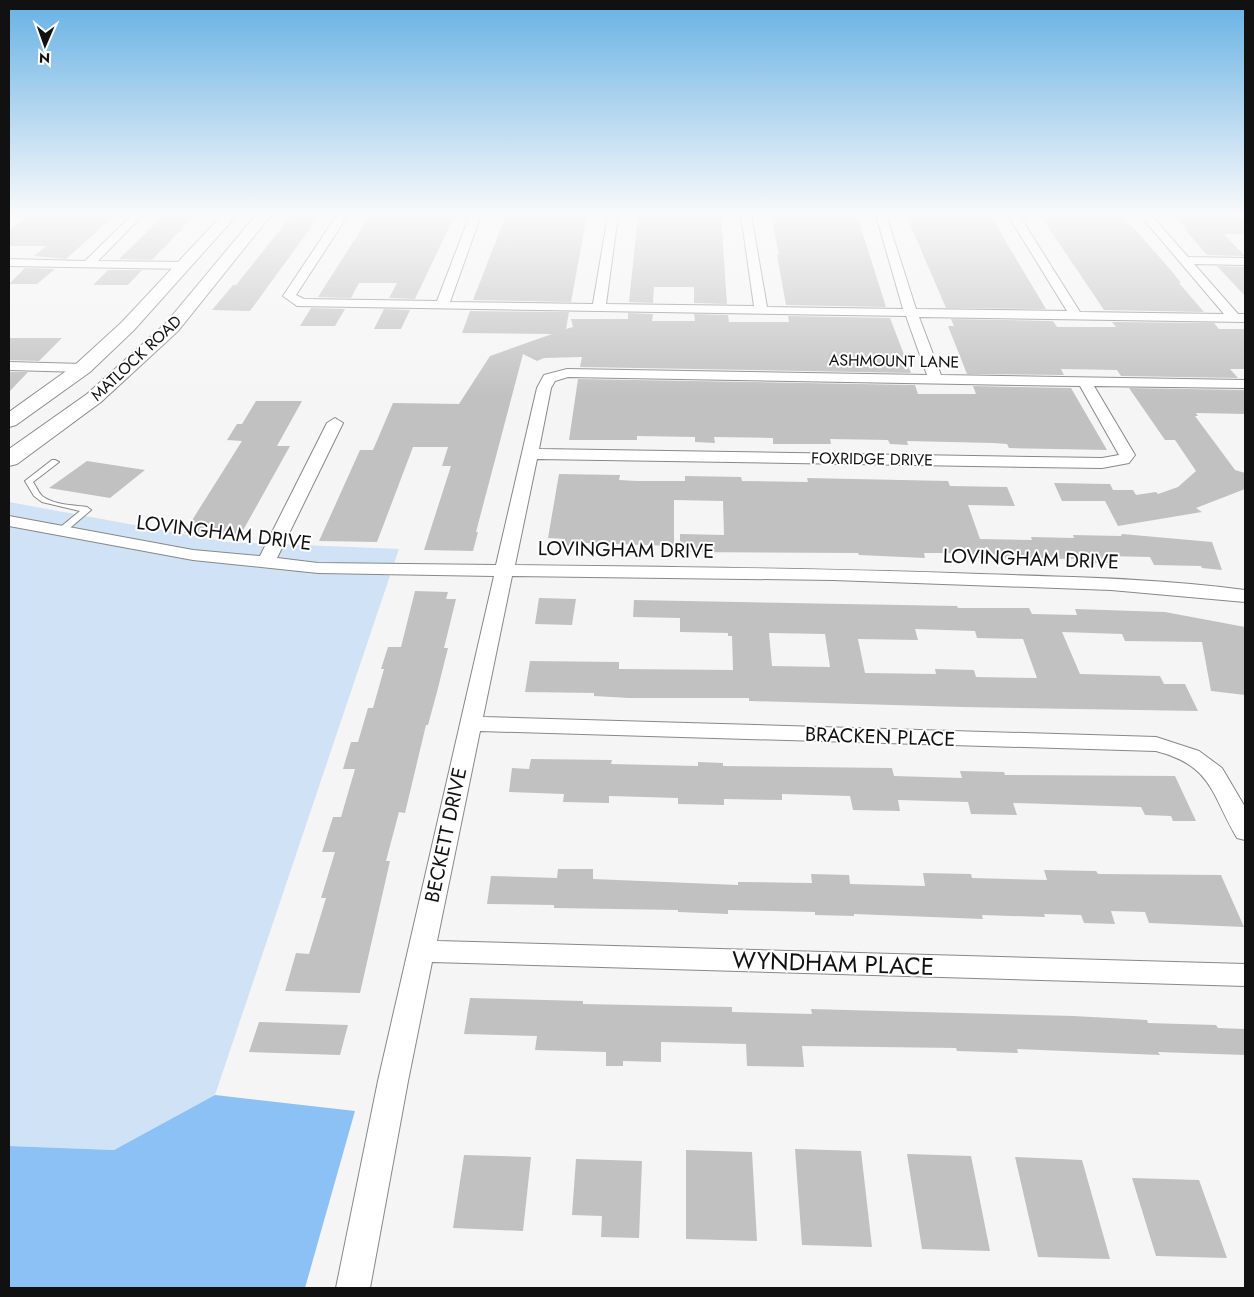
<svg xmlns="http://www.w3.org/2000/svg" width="1254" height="1297" font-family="Jost,sans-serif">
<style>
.green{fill:#cfe2f6}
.forest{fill:#8cc1f6}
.building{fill:#c2c1c2;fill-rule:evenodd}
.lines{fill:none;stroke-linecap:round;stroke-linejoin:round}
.lane-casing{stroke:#878889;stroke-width:2}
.street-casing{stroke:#878889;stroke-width:2}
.secondary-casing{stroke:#878889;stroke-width:2}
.lane{fill:#fff;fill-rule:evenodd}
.street{fill:#fff;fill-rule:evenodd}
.secondary{fill:#fff;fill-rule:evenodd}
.labels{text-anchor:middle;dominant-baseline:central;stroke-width:4;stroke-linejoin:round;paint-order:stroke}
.far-street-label{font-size:16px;fill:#111;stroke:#fff}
.street-label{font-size:20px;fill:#111;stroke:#fff}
.near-street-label{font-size:24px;fill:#111;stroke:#fff}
</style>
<rect width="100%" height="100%" fill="#f5f5f6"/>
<!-- green -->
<path class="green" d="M 9,502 L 227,542 L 399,549 L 215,1095 L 114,1150 L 9,1146 Z"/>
<!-- forest -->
<path class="forest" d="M 215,1095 L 355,1111 L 305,1288 L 9,1288 L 9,1146 L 114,1150 Z"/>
<!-- building -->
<path class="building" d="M 28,215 L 115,215 L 66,259 L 34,256 L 46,246 L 9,246 L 9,230 Z
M 164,215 L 195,215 L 152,260 L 119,259 Z
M 292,215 L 320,215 L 250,311 L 212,310 L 233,285 L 236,285 Z
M 386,215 L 454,217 L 415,299 L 389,298 L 397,283 L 359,283 L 351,298 L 318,297 L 369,217 Z
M 506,215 L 587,215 L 571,302 L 473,300 Z
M 638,215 L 721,215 L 727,304 L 694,303 L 694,287 L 654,287 L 653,303 L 629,302 Z
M 771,215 L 857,215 L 886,307 L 786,305 L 777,255 L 779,255 Z
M 906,215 L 990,215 L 1046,309 L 946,308 Z
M 1040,215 L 1122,215 L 1170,269 L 1181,283 L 1179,283 L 1204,312 L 1104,310 Z
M 1173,215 L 1245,215 L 1245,234 L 1223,234 L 1245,256 L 1207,255 L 1186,231 L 1189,231 Z
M 1217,266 L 1245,267 L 1245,296 Z
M 25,268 L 55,269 L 37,284 L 9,284 Z
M 108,270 L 142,270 L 128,285 L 93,285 Z
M 311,308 L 345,309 L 335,326 L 300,326 Z
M 384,309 L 410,310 L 401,329 L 374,329 Z
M 470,311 L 569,312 L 566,329 L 573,327 L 571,319 L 628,319 L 628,313 L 653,314 L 652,321 L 695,321 L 694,314 L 728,315 L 729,322 L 789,322 L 788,316 L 890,318 L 911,373 L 580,367 L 582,357 L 544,358 L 537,361 L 523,354 L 476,532 L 478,532 L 473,551 L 424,550 L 451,466 L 442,466 L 448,447 L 413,447 L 377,542 L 319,541 L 360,450 L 373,450 L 393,403 L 459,404 L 490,356 L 552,334 L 462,333 Z
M 951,319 L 1053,321 L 1057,327 L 1116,327 L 1112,322 L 1214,323 L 1219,329 L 1245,329 L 1245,369 L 1230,369 L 1238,378 L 1121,376 L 1117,370 L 1061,369 L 1064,375 L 967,374 L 948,326 L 954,326 Z
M 9,338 L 62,338 L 39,361 L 9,360 Z
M 9,372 L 28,372 L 9,392 Z
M 578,379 L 915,385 L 918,394 L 976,394 L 973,386 L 1071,388 L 1107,450 L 1009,448 L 1007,444 L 993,443 L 907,441 L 908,445 L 890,444 L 888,440 L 830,439 L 831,444 L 773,444 L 773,438 L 714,437 L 715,443 L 695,442 L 695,437 L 637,436 L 637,440 L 569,440 Z
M 1129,388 L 1245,390 L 1245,414 L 1196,413 L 1198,416 L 1195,416 L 1235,470 L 1245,473 L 1245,489 L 1196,508 L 1202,512 L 1118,526 L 1105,501 L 1062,501 L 1054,483 L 1110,484 L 1113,490 L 1133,490 L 1136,495 L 1156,492 L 1158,494 L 1178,487 L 1196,471 L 1175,440 L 1165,440 Z
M 256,401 L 302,401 L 277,446 L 290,446 L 280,464 L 241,534 L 184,533 L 242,441 L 227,440 L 237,424 L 242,424 Z
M 87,461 L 145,470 L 110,498 L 49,488 Z
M 559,474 L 620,475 L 619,480 L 637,481 L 685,481 L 685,476 L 741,477 L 742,481 L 808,482 L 807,478 L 948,481 L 950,486 L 1007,487 L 1015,506 L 968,505 L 980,539 L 1032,540 L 1031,537 L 1074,538 L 1073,535 L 1121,536 L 1122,534 L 1212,542 L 1222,570 L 1202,568 L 1201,566 L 1154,565 L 1150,557 L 1105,556 L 1108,563 L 1086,563 L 1084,559 L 965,558 L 963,553 L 924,553 L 925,558 L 859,555 L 858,553 L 680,552 L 680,534 L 724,535 L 723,501 L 674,500 L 674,546 L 586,543 L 585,548 L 564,548 L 565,539 L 548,538 Z
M 415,591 L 448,592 L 446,599 L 456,599 L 444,648 L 448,648 L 437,692 L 428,725 L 426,725 L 405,813 L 399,812 L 386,861 L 390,861 L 360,993 L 285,991 L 296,953 L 309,954 L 326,898 L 321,898 L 335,852 L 322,852 L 333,817 L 341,817 L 355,769 L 343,769 L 351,742 L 358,742 L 368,708 L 373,708 L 384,669 L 381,669 L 388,647 L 401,647 Z
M 539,598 L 576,599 L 572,625 L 535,624 Z
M 634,600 L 957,606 L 958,608 L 1029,608 L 1032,614 L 1077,615 L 1075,609 L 1165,612 L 1245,627 L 1245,695 L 1211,691 L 1202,642 L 1125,641 L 1122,634 L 1062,632 L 1080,674 L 1160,676 L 1164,684 L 1185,684 L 1198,711 L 963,707 L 749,701 L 749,698 L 629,698 L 594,696 L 594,693 L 525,692 L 530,661 L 619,662 L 619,669 L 733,670 L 732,636 L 728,636 L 728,633 L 680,632 L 680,618 L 633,617 ZM 915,629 L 975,631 L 977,638 L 1023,639 L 1037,678 L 976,677 L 974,670 L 935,669 L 936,674 L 865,673 L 858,639 L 918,640 ZM 769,633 L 825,634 L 830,667 L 772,666 Z
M 531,759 L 612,760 L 611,764 L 698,766 L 698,762 L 723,763 L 723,766 L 892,768 L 894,776 L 962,778 L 960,771 L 1004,772 L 1005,775 L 1175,776 L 1196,821 L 1173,821 L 1171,816 L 1145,815 L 1141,807 L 1013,803 L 1017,815 L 971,814 L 968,802 L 898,800 L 900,811 L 853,810 L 850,796 L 782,794 L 782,800 L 724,799 L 724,805 L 678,804 L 678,798 L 609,796 L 609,803 L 563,802 L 564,794 L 509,792 L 512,768 L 529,769 Z
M 558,869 L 593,869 L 593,879 L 738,885 L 738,882 L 812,883 L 811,874 L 849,875 L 850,884 L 925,886 L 923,873 L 971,874 L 972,878 L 1047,880 L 1044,870 L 1096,871 L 1098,874 L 1221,875 L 1244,927 L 1149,923 L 1145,912 L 1111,911 L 1115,924 L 1084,923 L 1081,915 L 1044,914 L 1045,917 L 982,915 L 983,919 L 854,914 L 854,916 L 815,915 L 815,912 L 728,910 L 728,914 L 678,912 L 678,910 L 554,908 L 554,905 L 487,904 L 491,876 L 557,878 Z
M 470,998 L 583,1001 L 583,1004 L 732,1007 L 732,1012 L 812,1014 L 811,1009 L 882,1011 L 1073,1016 L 1147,1020 L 1148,1023 L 1216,1025 L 1218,1028 L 1245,1029 L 1245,1055 L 1158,1052 L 1160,1055 L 1017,1049 L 1018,1053 L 957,1051 L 956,1048 L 802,1046 L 804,1067 L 747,1066 L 746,1044 L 661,1042 L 661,1062 L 623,1061 L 623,1066 L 606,1066 L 606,1052 L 535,1050 L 537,1036 L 464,1034 Z
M 259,1022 L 348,1025 L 340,1055 L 249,1052 Z
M 795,1149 L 861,1151 L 872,1247 L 802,1245 Z
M 686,1150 L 752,1152 L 757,1241 L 686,1239 Z
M 907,1154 L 971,1156 L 990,1251 L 922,1249 Z
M 464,1155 L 531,1157 L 523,1231 L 453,1228 Z
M 1015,1157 L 1082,1160 L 1110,1259 L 1038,1257 Z
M 576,1159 L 642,1161 L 639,1238 L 601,1237 L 602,1216 L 572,1215 Z
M 1132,1178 L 1199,1180 L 1227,1258 L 1156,1256 Z"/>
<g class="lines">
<defs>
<path id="lane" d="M 52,460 L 55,460 L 59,462 L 33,482 C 36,486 38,492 42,496 C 54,505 73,505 87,507 L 91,510 L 64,533 L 61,534 L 57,531 L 58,529 L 80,511 L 42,502 L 34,496 L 25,481 Z"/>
<path id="street" d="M 132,215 L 143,215 L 98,261 L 183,262 L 187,263 L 187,269 L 9,266 L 9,259 L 85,261 Z
M 337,215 L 348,215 L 296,295 L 304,299 L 437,301 L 470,215 L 481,215 L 450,302 L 593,304 L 608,215 L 618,215 L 606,304 L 754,306 L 741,215 L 751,215 L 767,307 L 903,309 L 876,215 L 886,215 L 916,309 L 1067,311 L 1008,215 L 1019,215 L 1080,312 L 1224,314 L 1140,215 L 1151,215 L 1188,257 L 1245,258 L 1245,265 L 1194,264 L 1238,314 L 1245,314 L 1245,322 L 919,317 L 941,375 L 1245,380 L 1245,388 L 1094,386 L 1135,455 L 1129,463 L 1102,468 L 537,459 L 515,565 C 670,567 825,568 980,574 C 1069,577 1157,578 1245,590 L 1245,602 L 1111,590 L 833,580 L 512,576 L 483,717 L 1156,737 L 1199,751 L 1222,768 L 1245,807 L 1245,840 L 1237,838 C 1211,794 1213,766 1156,751 L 480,731 L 437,941 L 1245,964 L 1245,986 L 432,962 L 408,1081 L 370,1288 L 336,1288 L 378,1081 L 494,576 L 318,573 L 193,560 L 9,526 L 9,516 L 193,550 L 260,556 L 327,423 L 335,418 L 343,423 L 277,558 L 318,563 L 496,565 L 537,388 L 544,375 L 567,369 L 927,375 L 906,316 L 297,306 L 283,296 ZM 568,377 L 1080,386 L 1119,455 L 1102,458 L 539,449 L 551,388 L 555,381 Z
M 9,362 L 83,364 L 90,368 L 83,372 L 9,370 Z"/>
<path id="secondary" d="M 222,215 L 237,215 L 134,330 L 90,372 L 16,425 L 9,427 L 9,412 L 76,364 L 122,322 Z
M 256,215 L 271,215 L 178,331 L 101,402 L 17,464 L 9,466 L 9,449 L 87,394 L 166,323 Z"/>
</defs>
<!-- lane casing -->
<use href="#lane" class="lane-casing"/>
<!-- street casing -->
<use href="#street" class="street-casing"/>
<!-- secondary casing -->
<use href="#secondary" class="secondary-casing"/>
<!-- lane -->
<use href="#lane" class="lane"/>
<!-- street -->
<use href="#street" class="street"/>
<!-- secondary -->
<use href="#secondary" class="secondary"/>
</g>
<!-- sky -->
<linearGradient id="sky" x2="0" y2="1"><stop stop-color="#67b1e4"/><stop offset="0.54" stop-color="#fafafb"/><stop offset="1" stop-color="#fafafb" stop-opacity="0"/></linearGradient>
<rect width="1254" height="397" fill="url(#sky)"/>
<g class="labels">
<!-- far-street labels -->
<g class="far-street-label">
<text transform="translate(136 358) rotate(-43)">MATLOCK ROAD</text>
<text transform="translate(894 361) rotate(1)">ASHMOUNT LANE</text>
<text transform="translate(872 459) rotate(1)">FOXRIDGE DRIVE</text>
</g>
<!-- street labels -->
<g class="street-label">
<text transform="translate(224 533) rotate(7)">LOVINGHAM DRIVE</text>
<text transform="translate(626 550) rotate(1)">LOVINGHAM DRIVE</text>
<text transform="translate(1031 559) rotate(2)">LOVINGHAM DRIVE</text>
<text transform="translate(880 737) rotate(2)">BRACKEN PLACE</text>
<text transform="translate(446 835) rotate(-78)">BECKETT DRIVE</text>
</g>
<!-- near-street labels -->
<g class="near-street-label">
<text transform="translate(833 963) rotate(2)">WYNDHAM PLACE</text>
</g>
</g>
<!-- border -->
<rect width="1254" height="1297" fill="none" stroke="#111111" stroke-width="20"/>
<!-- north arrow -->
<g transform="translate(45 45) rotate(182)" stroke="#ffffff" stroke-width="4" paint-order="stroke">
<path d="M0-4L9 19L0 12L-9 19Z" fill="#111111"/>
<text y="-8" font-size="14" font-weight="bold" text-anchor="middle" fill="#111111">N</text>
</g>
</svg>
